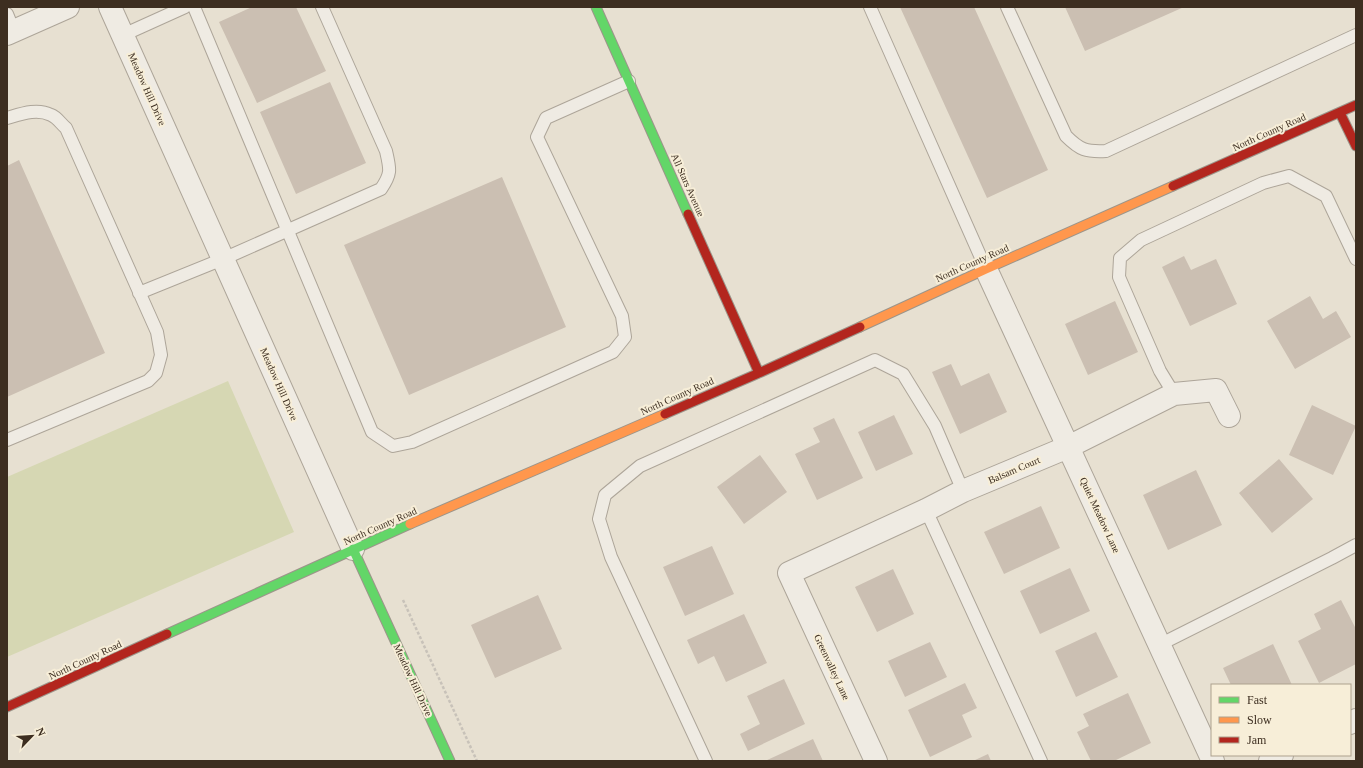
<svg xmlns="http://www.w3.org/2000/svg" width="1363" height="768" font-family="Georgia,serif">
<style>
.green{fill:#d6d7b3}
.building{fill:#cbbfb2}
.lines{fill:none;stroke-linecap:round;stroke-linejoin:round}
.lane-casing{stroke:#ada599;stroke-width:14}
.street-casing{stroke:#ada599;stroke-width:24}
.fast-casing{stroke:#9c958a;stroke-width:11}
.slow-casing{stroke:#9c958a;stroke-width:11}
.jam-casing{stroke:#9c958a;stroke-width:11}
.path{stroke:#c8c2b9;stroke-width:2.5;stroke-dasharray:3 2;stroke-linecap:butt}
.lane{stroke:#efebe3;stroke-width:12}
.street{stroke:#efebe3;stroke-width:22}
.fast{stroke:#63d668;stroke-width:9}
.slow{stroke:#ff974d;stroke-width:9}
.jam{stroke:#b3261e;stroke-width:9}
.labels{text-anchor:middle;dominant-baseline:central;stroke-width:4;stroke-linejoin:round;paint-order:stroke}
.street-label{font-size:10px;fill:#3d2e20;stroke:#f7eed8}
</style>
<rect width="100%" height="100%" fill="#e7e0d1"/>
<!-- green -->
<path class="green" d="M 228,381 L 294,532 L 7,657 L 7,477 Z"/>
<!-- building -->
<path class="building" d="M 252,7 L 296,7 L 326,71 L 257,103 L 219,22 Z
M 900,7 L 974,7 L 1048,170 L 987,198 Z
M 1065,7 L 1184,7 L 1085,51 Z
M 330,82 L 366,163 L 296,194 L 260,112 Z
M 19,160 L 105,353 L 7,397 L 7,166 Z
M 502,177 L 566,327 L 409,395 L 344,245 Z
M 1184,256 L 1191,270 L 1216,259 L 1237,304 L 1190,326 L 1162,267 Z
M 1310,296 L 1323,319 L 1336,311 L 1351,337 L 1295,369 L 1267,321 Z
M 1115,301 L 1138,352 L 1088,375 L 1065,324 Z
M 951,364 L 961,386 L 989,373 L 1007,412 L 960,434 L 932,372 Z
M 1312,405 L 1356,426 L 1333,475 L 1289,455 Z
M 894,415 L 913,454 L 876,471 L 858,432 Z
M 834,418 L 863,478 L 817,500 L 795,454 L 820,442 L 813,428 Z
M 760,455 L 787,492 L 744,524 L 717,487 Z
M 1279,459 L 1313,499 L 1272,533 L 1239,493 Z
M 1196,470 L 1222,525 L 1168,550 L 1143,495 Z
M 1041,506 L 1060,548 L 1004,574 L 984,532 Z
M 712,546 L 734,594 L 685,616 L 663,567 Z
M 1070,568 L 1090,611 L 1040,634 L 1020,591 Z
M 893,569 L 914,614 L 877,632 L 855,587 Z
M 538,595 L 562,649 L 495,678 L 471,625 Z
M 1341,600 L 1356,629 L 1356,664 L 1319,683 L 1298,641 L 1321,629 L 1314,614 Z
M 744,614 L 767,663 L 726,682 L 714,656 L 698,664 L 687,640 Z
M 1096,632 L 1118,677 L 1076,697 L 1055,651 Z
M 930,642 L 947,677 L 905,697 L 888,661 Z
M 1273,644 L 1292,685 L 1231,685 L 1223,668 Z
M 784,679 L 805,724 L 748,751 L 740,734 L 760,724 L 747,696 Z
M 965,683 L 977,708 L 962,715 L 972,737 L 930,757 L 908,710 Z
M 1128,693 L 1151,743 L 1114,761 L 1091,761 L 1077,732 L 1089,726 L 1083,714 Z
M 813,739 L 823,761 L 765,761 Z
M 988,754 L 991,761 L 973,761 Z"/>
<g class="lines">
<defs>
<path id="lane" d="M 194,7 L 372,432 L 393,446 L 412,442 L 613,352 L 625,337 L 622,316 L 537,137 L 546,118 L 629,81
M 870,7 L 986,269
M 1007,7 L 1066,136 C 1080,150 1086,152 1106,151 L 1356,35
M 7,14 L 14,31
M 123,35 L 185,7
M 7,118 C 21,114 37,108 51,115 C 57,117 61,124 66,128 L 157,332 L 161,355 L 156,373 L 148,381 L 7,440
M 139,293 L 223,259 L 381,189 C 392,173 390,169 386,151 L 322,7
M 1174,394 L 1160,371 L 1119,277 L 1120,258 L 1141,240 L 1263,183 L 1289,176 L 1326,196 L 1356,259
M 926,510 L 1041,761
M 1159,645 L 1332,558 L 1356,545
M 706,761 L 611,557 L 599,519 L 605,495 L 640,466 L 875,360 L 903,374 L 935,426 L 963,491"/>
<path id="street" d="M 110,7 L 353,549
M 7,34 L 68,7
M 986,269 L 1213,761
M 1350,723 L 1356,720
M 876,761 L 789,573 L 926,510 L 963,491 L 1068,447 L 1174,394 L 1216,390 L 1229,416
M 1270,761 L 1282,755"/>
<path id="fast" d="M 596,7 L 688,214
M 353,549 L 450,761
M 167,634 L 410,524"/>
<path id="slow" d="M 860,327 L 986,269 L 1173,186
M 410,524 L 665,414"/>
<path id="jam" d="M 1340,113 L 1356,146
M 1173,186 L 1356,105
M 688,214 L 759,373
M 665,414 L 759,373 L 860,327
M 7,707 L 167,634"/>
</defs>
<!-- lane casing -->
<use href="#lane" class="lane-casing"/>
<!-- street casing -->
<use href="#street" class="street-casing"/>
<!-- fast casing -->
<use href="#fast" class="fast-casing"/>
<!-- slow casing -->
<use href="#slow" class="slow-casing"/>
<!-- jam casing -->
<use href="#jam" class="jam-casing"/>
<!-- path -->
<path class="path" d="M 403,600 L 477,761"/>
<!-- lane -->
<use href="#lane" class="lane"/>
<!-- street -->
<use href="#street" class="street"/>
<!-- fast -->
<use href="#fast" class="fast"/>
<!-- slow -->
<use href="#slow" class="slow"/>
<!-- jam -->
<use href="#jam" class="jam"/>
</g>
<g class="labels">
<!-- street labels -->
<g class="street-label">
<text transform="translate(147 89) rotate(66)">Meadow Hill Drive</text>
<text transform="translate(1269 132) rotate(-24)">North County Road</text>
<text transform="translate(688 185) rotate(66)">All Stars Avenue</text>
<text transform="translate(972 263) rotate(-24)">North County Road</text>
<text transform="translate(279 384) rotate(66)">Meadow Hill Drive</text>
<text transform="translate(677 396) rotate(-24)">North County Road</text>
<text transform="translate(1014 470) rotate(-23)">Balsam Court</text>
<text transform="translate(1100 515) rotate(65)">Quiet Meadow Lane</text>
<text transform="translate(380 526) rotate(-24)">North County Road</text>
<text transform="translate(85 660) rotate(-25)">North County Road</text>
<text transform="translate(832 667) rotate(65)">Greenvalley Lane</text>
<text transform="translate(413 680) rotate(65)">Meadow Hill Drive</text>
</g>
</g>
<!-- border -->
<rect width="1363" height="768" fill="none" stroke="#3d2e20" stroke-width="16"/>
<!-- legend -->
<rect x="1211" y="684" width="140" height="72" fill="#f7eed8" stroke="#ada18e"/>
<rect x="1219" y="697" width="20" height="6" fill="#63d668" stroke="#ada18e"/>
<text x="1247" y="704" font-size="12" fill="#3d2e20">Fast</text>
<rect x="1219" y="717" width="20" height="6" fill="#ff974d" stroke="#ada18e"/>
<text x="1247" y="724" font-size="12" fill="#3d2e20">Slow</text>
<rect x="1219" y="737" width="20" height="6" fill="#b3261e" stroke="#ada18e"/>
<text x="1247" y="744" font-size="12" fill="#3d2e20">Jam</text>
<!-- north arrow -->
<g transform="translate(32 736) rotate(65)" stroke="#f7eed8" stroke-width="3" paint-order="stroke">
<path d="M0-3L7 15L0 10L-7 15Z" fill="#3d2e20"/>
<text y="-6" font-size="11" font-weight="bold" text-anchor="middle" fill="#3d2e20">N</text>
</g>
</svg>
